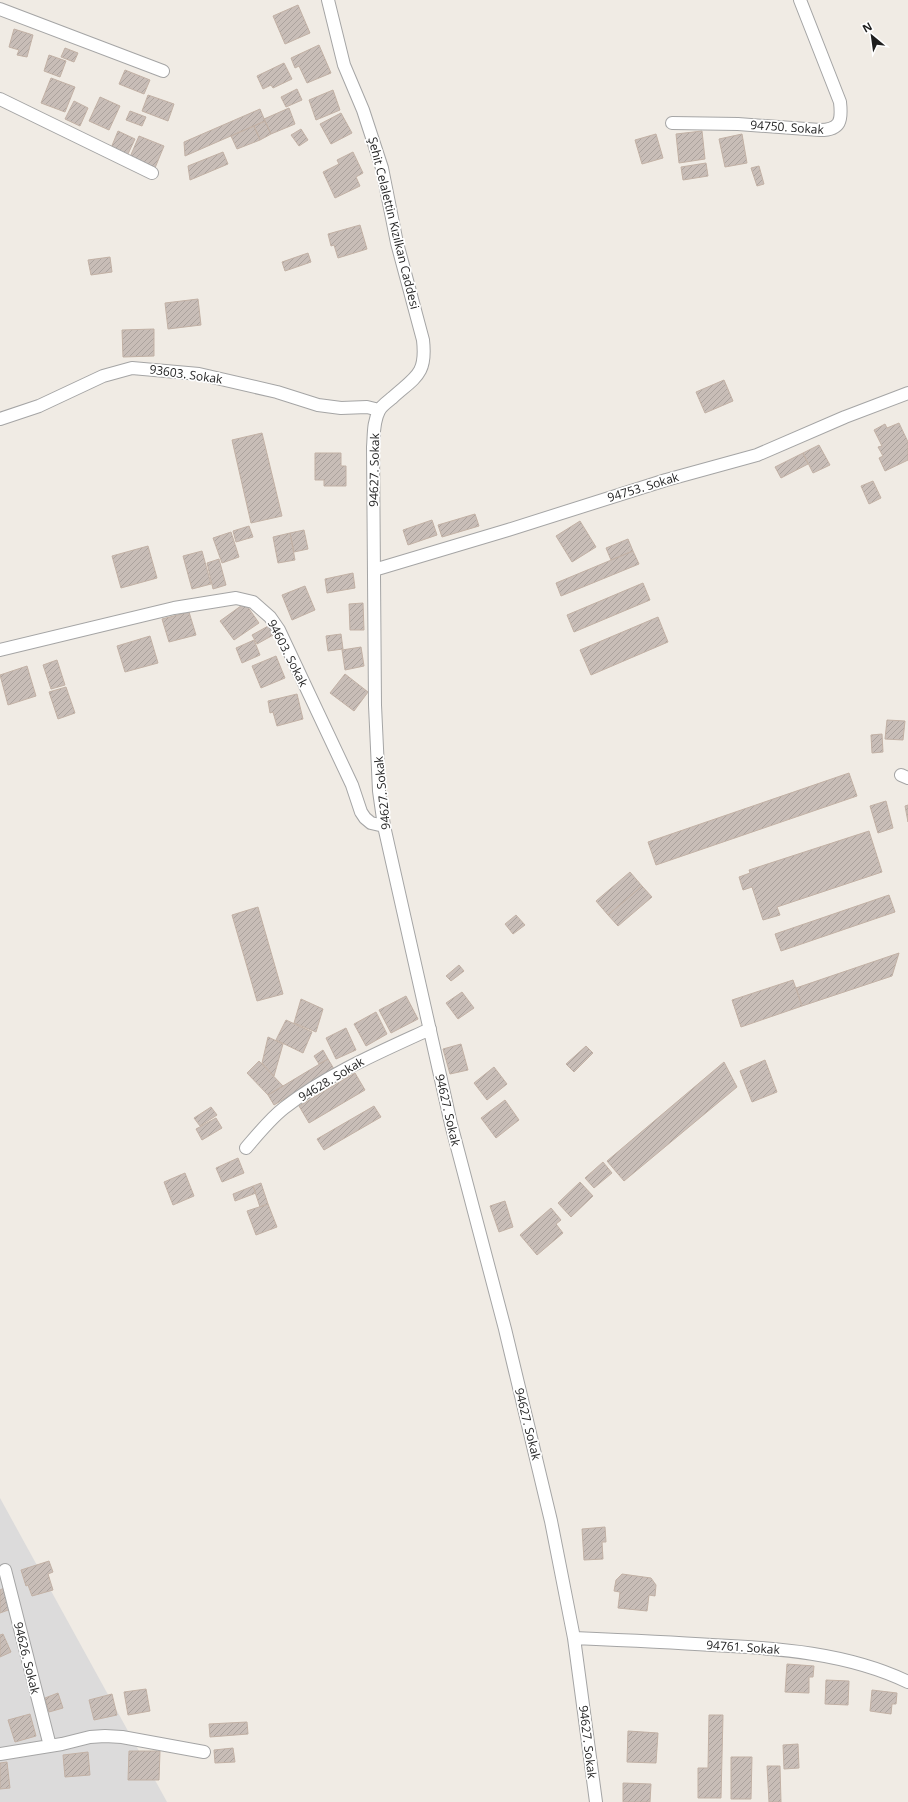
<svg xmlns="http://www.w3.org/2000/svg" width="908" height="1802" font-family="'Open Sans',sans-serif">
<style>
.residential{fill:#dcdbdb}
.building{fill:url(#building-hatch);stroke:#c2b1a5}
.lines{fill:none;stroke-linecap:round;stroke-linejoin:round}
.street-casing{stroke:#a5a5a5;stroke-width:14}
.street{stroke:#fff;stroke-width:12}
.labels{text-anchor:middle;dominant-baseline:central;stroke-width:3.5;stroke-linejoin:round;paint-order:stroke}
.street-label{font-size:12px;fill:#1e1e1e;stroke:#fff}
</style>
<defs>
<pattern id="building-hatch" width="6" height="6" patternUnits="userSpaceOnUse"><rect width="6" height="6" fill="#c8bdb7"/><path d="M-1 1l2-2M0 6l6-6M5 7l2-2" fill="none" stroke="#aba29d"/></pattern>
</defs>
<rect width="100%" height="100%" fill="#f0ebe4"/>
<!-- residential -->
<path class="residential" d="M 0,1498 L 167,1802 L 0,1802 Z"/>
<!-- building -->
<path class="building" d="M 298,5 L 310,33 L 285,44 L 273,16 Z
M 14,29 L 33,35 L 27,57 L 17,55 L 19,50 L 9,47 Z
M 319,45 L 331,73 L 307,83 L 299,66 L 295,68 L 291,58 Z
M 65,48 L 78,53 L 74,62 L 61,57 Z
M 49,55 L 66,61 L 60,77 L 44,71 Z
M 284,63 L 292,79 L 273,88 L 271,85 L 263,89 L 257,76 Z
M 125,70 L 150,80 L 144,94 L 119,84 Z
M 51,78 L 75,87 L 65,112 L 41,103 Z
M 297,89 L 302,100 L 286,107 L 281,97 Z
M 333,90 L 340,110 L 316,120 L 309,100 Z
M 148,95 L 174,104 L 168,121 L 142,111 Z
M 100,97 L 120,106 L 109,130 L 89,121 Z
M 74,101 L 88,108 L 80,126 L 65,119 Z
M 289,108 L 295,124 L 271,134 L 264,119 Z
M 260,109 L 265,121 L 185,156 L 184,142 Z
M 130,111 L 146,117 L 142,126 L 126,120 Z
M 341,113 L 352,133 L 331,144 L 320,124 Z
M 265,121 L 271,134 L 260,140 L 254,126 Z
M 254,126 L 260,140 L 237,149 L 231,136 Z
M 301,129 L 308,140 L 299,146 L 291,135 Z
M 118,131 L 135,139 L 127,156 L 111,148 Z
M 702,131 L 705,159 L 679,163 L 676,134 Z
M 656,134 L 663,158 L 642,164 L 635,140 Z
M 742,134 L 747,163 L 725,167 L 719,139 Z
M 139,136 L 164,146 L 155,168 L 130,157 Z
M 223,152 L 228,164 L 190,180 L 188,166 Z
M 353,152 L 363,173 L 356,177 L 360,186 L 335,198 L 323,172 L 339,164 L 337,160 Z
M 706,163 L 708,176 L 683,180 L 681,167 Z
M 759,166 L 764,184 L 757,186 L 751,168 Z
M 360,225 L 367,249 L 338,258 L 334,245 L 331,246 L 328,234 Z
M 308,253 L 311,262 L 285,271 L 282,262 Z
M 110,257 L 112,272 L 91,275 L 88,260 Z
M 198,299 L 201,325 L 168,329 L 165,303 Z
M 154,329 L 154,356 L 123,357 L 122,330 Z
M 724,380 L 733,401 L 705,413 L 696,392 Z
M 899,423 L 908,442 L 908,460 L 885,471 L 879,458 L 883,456 L 878,447 L 882,446 L 874,430 L 885,424 L 887,428 Z
M 262,433 L 282,516 L 251,523 L 232,440 Z
M 819,445 L 830,465 L 813,473 L 803,453 Z
M 315,453 L 341,453 L 341,466 L 346,466 L 346,486 L 324,486 L 324,480 L 315,480 Z
M 803,453 L 808,464 L 781,478 L 775,467 Z
M 873,481 L 881,498 L 869,504 L 861,486 Z
M 475,514 L 479,526 L 442,537 L 438,525 Z
M 432,520 L 437,535 L 408,545 L 403,530 Z
M 580,521 L 596,547 L 572,562 L 556,536 Z
M 249,526 L 253,537 L 236,542 L 233,531 Z
M 304,530 L 308,549 L 294,552 L 290,533 Z
M 231,532 L 239,557 L 222,563 L 213,538 Z
M 290,533 L 295,560 L 278,563 L 273,537 Z
M 628,539 L 633,551 L 611,560 L 606,548 Z
M 148,546 L 157,578 L 121,588 L 112,556 Z
M 202,551 L 211,584 L 192,589 L 183,556 Z
M 633,551 L 639,564 L 561,596 L 556,583 Z
M 219,559 L 226,585 L 213,589 L 207,563 Z
M 353,573 L 355,588 L 327,593 L 325,579 Z
M 643,583 L 650,600 L 574,632 L 567,615 Z
M 305,586 L 315,610 L 292,620 L 282,595 Z
M 245,603 L 259,623 L 234,640 L 220,621 Z
M 363,603 L 364,630 L 350,630 L 349,604 Z
M 189,612 L 196,635 L 169,642 L 162,619 Z
M 658,617 L 668,642 L 591,675 L 580,650 Z
M 270,625 L 275,634 L 257,644 L 252,635 Z
M 341,634 L 343,649 L 328,651 L 326,636 Z
M 150,636 L 158,663 L 125,672 L 117,646 Z
M 254,640 L 260,655 L 242,663 L 236,648 Z
M 361,647 L 364,666 L 345,670 L 342,650 Z
M 276,656 L 285,678 L 261,688 L 252,666 Z
M 57,660 L 65,685 L 51,689 L 43,665 Z
M 27,666 L 36,696 L 8,705 L 0,675 Z
M 345,674 L 368,692 L 354,711 L 330,693 Z
M 66,687 L 75,713 L 58,719 L 49,692 Z
M 297,694 L 303,719 L 277,726 L 273,712 L 270,713 L 268,701 Z
M 887,720 L 905,721 L 903,740 L 885,739 Z
M 882,734 L 883,752 L 872,753 L 871,735 Z
M 849,773 L 857,796 L 656,865 L 648,842 Z
M 886,801 L 893,828 L 878,833 L 870,806 Z
M 908,805 L 908,822 L 905,806 Z
M 869,831 L 882,872 L 777,907 L 780,915 L 763,920 L 752,887 L 743,890 L 739,877 L 750,873 L 749,870 Z
M 630,872 L 642,886 L 608,915 L 596,901 Z
M 642,886 L 652,897 L 618,926 L 608,915 Z
M 889,895 L 895,912 L 781,951 L 775,934 Z
M 258,907 L 283,994 L 257,1001 L 232,915 Z
M 516,915 L 525,925 L 513,934 L 505,924 Z
M 899,953 L 892,976 L 802,1006 L 796,988 Z
M 459,965 L 464,971 L 451,981 L 446,976 Z
M 793,980 L 802,1006 L 741,1027 L 732,1000 Z
M 462,992 L 474,1008 L 458,1019 L 446,1003 Z
M 406,996 L 418,1019 L 391,1033 L 379,1010 Z
M 301,999 L 323,1009 L 316,1032 L 294,1023 Z
M 376,1012 L 387,1034 L 366,1046 L 354,1024 Z
M 286,1020 L 312,1032 L 303,1053 L 276,1040 Z
M 346,1028 L 356,1050 L 336,1059 L 326,1038 Z
M 268,1037 L 283,1044 L 274,1076 L 262,1063 Z
M 461,1044 L 468,1070 L 450,1074 L 443,1049 Z
M 586,1046 L 593,1053 L 574,1072 L 566,1064 Z
M 323,1050 L 328,1059 L 319,1064 L 314,1056 Z
M 328,1059 L 334,1069 L 274,1105 L 268,1095 Z
M 765,1060 L 777,1092 L 752,1102 L 740,1071 Z
M 259,1061 L 283,1086 L 268,1095 L 247,1073 Z
M 724,1062 L 737,1087 L 624,1181 L 607,1161 Z
M 494,1067 L 507,1084 L 487,1100 L 474,1083 Z
M 355,1073 L 365,1090 L 309,1123 L 299,1106 Z
M 505,1100 L 519,1120 L 496,1138 L 481,1118 Z
M 374,1106 L 381,1117 L 324,1150 L 317,1139 Z
M 211,1107 L 217,1115 L 200,1126 L 194,1118 Z
M 216,1118 L 222,1128 L 202,1140 L 196,1129 Z
M 238,1158 L 244,1173 L 222,1182 L 216,1168 Z
M 603,1162 L 612,1173 L 594,1188 L 585,1178 Z
M 185,1173 L 194,1196 L 173,1205 L 164,1182 Z
M 580,1182 L 593,1196 L 571,1217 L 558,1203 Z
M 261,1183 L 268,1204 L 260,1207 L 253,1186 Z
M 253,1186 L 256,1193 L 235,1201 L 233,1194 Z
M 505,1201 L 513,1227 L 499,1232 L 490,1206 Z
M 268,1204 L 277,1227 L 256,1235 L 247,1211 Z
M 551,1208 L 561,1220 L 556,1224 L 563,1233 L 537,1255 L 520,1235 Z
M 605,1527 L 606,1542 L 602,1542 L 603,1559 L 584,1560 L 582,1529 Z
M 49,1561 L 53,1572 L 48,1574 L 53,1590 L 32,1596 L 28,1585 L 26,1586 L 21,1570 Z
M 622,1574 L 651,1578 L 656,1585 L 655,1596 L 649,1595 L 647,1611 L 618,1608 L 620,1592 L 614,1591 L 616,1580 Z
M 4,1588 L 11,1609 L 0,1613 L 0,1590 Z
M 3,1634 L 11,1652 L 0,1657 L 0,1635 Z
M 787,1664 L 814,1666 L 813,1677 L 809,1677 L 809,1693 L 785,1692 Z
M 826,1680 L 849,1681 L 848,1705 L 825,1704 Z
M 146,1689 L 150,1711 L 128,1715 L 124,1692 Z
M 872,1690 L 897,1693 L 896,1704 L 892,1704 L 891,1714 L 870,1711 Z
M 58,1693 L 63,1708 L 49,1712 L 45,1698 Z
M 112,1694 L 117,1715 L 94,1720 L 89,1700 Z
M 30,1714 L 36,1736 L 15,1742 L 8,1720 Z
M 709,1715 L 723,1715 L 721,1798 L 698,1798 L 698,1768 L 708,1768 Z
M 247,1722 L 248,1734 L 210,1737 L 209,1724 Z
M 628,1731 L 658,1733 L 656,1763 L 627,1762 Z
M 798,1744 L 799,1768 L 784,1769 L 783,1745 Z
M 233,1748 L 235,1762 L 215,1763 L 214,1750 Z
M 129,1751 L 160,1751 L 159,1780 L 128,1780 Z
M 88,1752 L 90,1775 L 65,1777 L 63,1755 Z
M 731,1757 L 752,1757 L 751,1799 L 731,1799 Z
M 7,1762 L 10,1788 L 0,1789 L 0,1763 Z
M 767,1766 L 780,1766 L 781,1802 L 769,1802 Z
M 623,1783 L 651,1784 L 650,1802 L 623,1802 Z"/>
<g class="lines">
<defs>
<path id="street" d="M 328,0 L 344,65 L 363,110 L 382,168 L 397,243 L 423,340 C 427,375 415,377 392,398 C 387,402 381,406 379,411 C 373,422 374,436 373,447 L 375,705 L 379,791 L 384,826 L 451,1124 L 505,1329 L 551,1521 L 574,1638 L 596,1802
M 0,9 L 163,71
M 0,99 L 152,173
M 672,123 L 738,124 L 820,130 C 841,130 842,120 840,102 L 800,0
M 0,419 L 39,406 L 103,376 L 132,368 L 199,374 L 277,392 L 318,405 L 341,408 L 367,407 L 379,410
M 374,570 L 508,530 L 666,480 L 757,455 L 845,417 L 908,393
M 0,650 L 174,608 L 236,598 L 253,602 L 270,617 L 279,630 L 352,785 L 361,812 L 365,818 L 371,823 L 384,826
M 901,775 L 908,778
M 246,1148 C 258,1134 270,1119 284,1108 C 328,1074 380,1052 430,1029
M 5,1570 L 50,1746
M 574,1638 C 620,1640 666,1642 712,1645 C 777,1648 848,1653 908,1682
M 0,1754 L 62,1744 L 90,1737 L 105,1736 L 122,1737 L 204,1752"/>
</defs>
<!-- street casing -->
<use href="#street" class="street-casing"/>
<!-- street -->
<use href="#street" class="street"/>
</g>
<g class="labels">
<!-- street labels -->
<g class="street-label">
<text transform="translate(787 127) rotate(4)">94750. Sokak</text>
<text transform="translate(394 223) rotate(76)">Şehit Celalettin Kızılkan Caddesi</text>
<text transform="translate(186 374) rotate(8)">93603. Sokak</text>
<text transform="translate(374 470) rotate(-89)">94627. Sokak</text>
<text transform="translate(643 487) rotate(-17)">94753. Sokak</text>
<text transform="translate(288 653) rotate(63)">94603. Sokak</text>
<text transform="translate(382 793) rotate(-96)">94627. Sokak</text>
<text transform="translate(331 1079) rotate(-31)">94628. Sokak</text>
<text transform="translate(448 1110) rotate(77)">94627. Sokak</text>
<text transform="translate(528 1424) rotate(76)">94627. Sokak</text>
<text transform="translate(743 1647) rotate(4)">94761. Sokak</text>
<text transform="translate(27 1658) rotate(76)">94626. Sokak</text>
<text transform="translate(588 1742) rotate(83)">94627. Sokak</text>
</g>
</g>
<!-- north arrow -->
<g transform="translate(872 36) rotate(331)" stroke="#ffffff" stroke-width="3" paint-order="stroke">
<path d="M0-3L7 15L0 10L-7 15Z" fill="#1e1e1e"/>
<text y="-6" font-size="11" font-weight="bold" text-anchor="middle" fill="#1e1e1e">N</text>
</g>
</svg>
